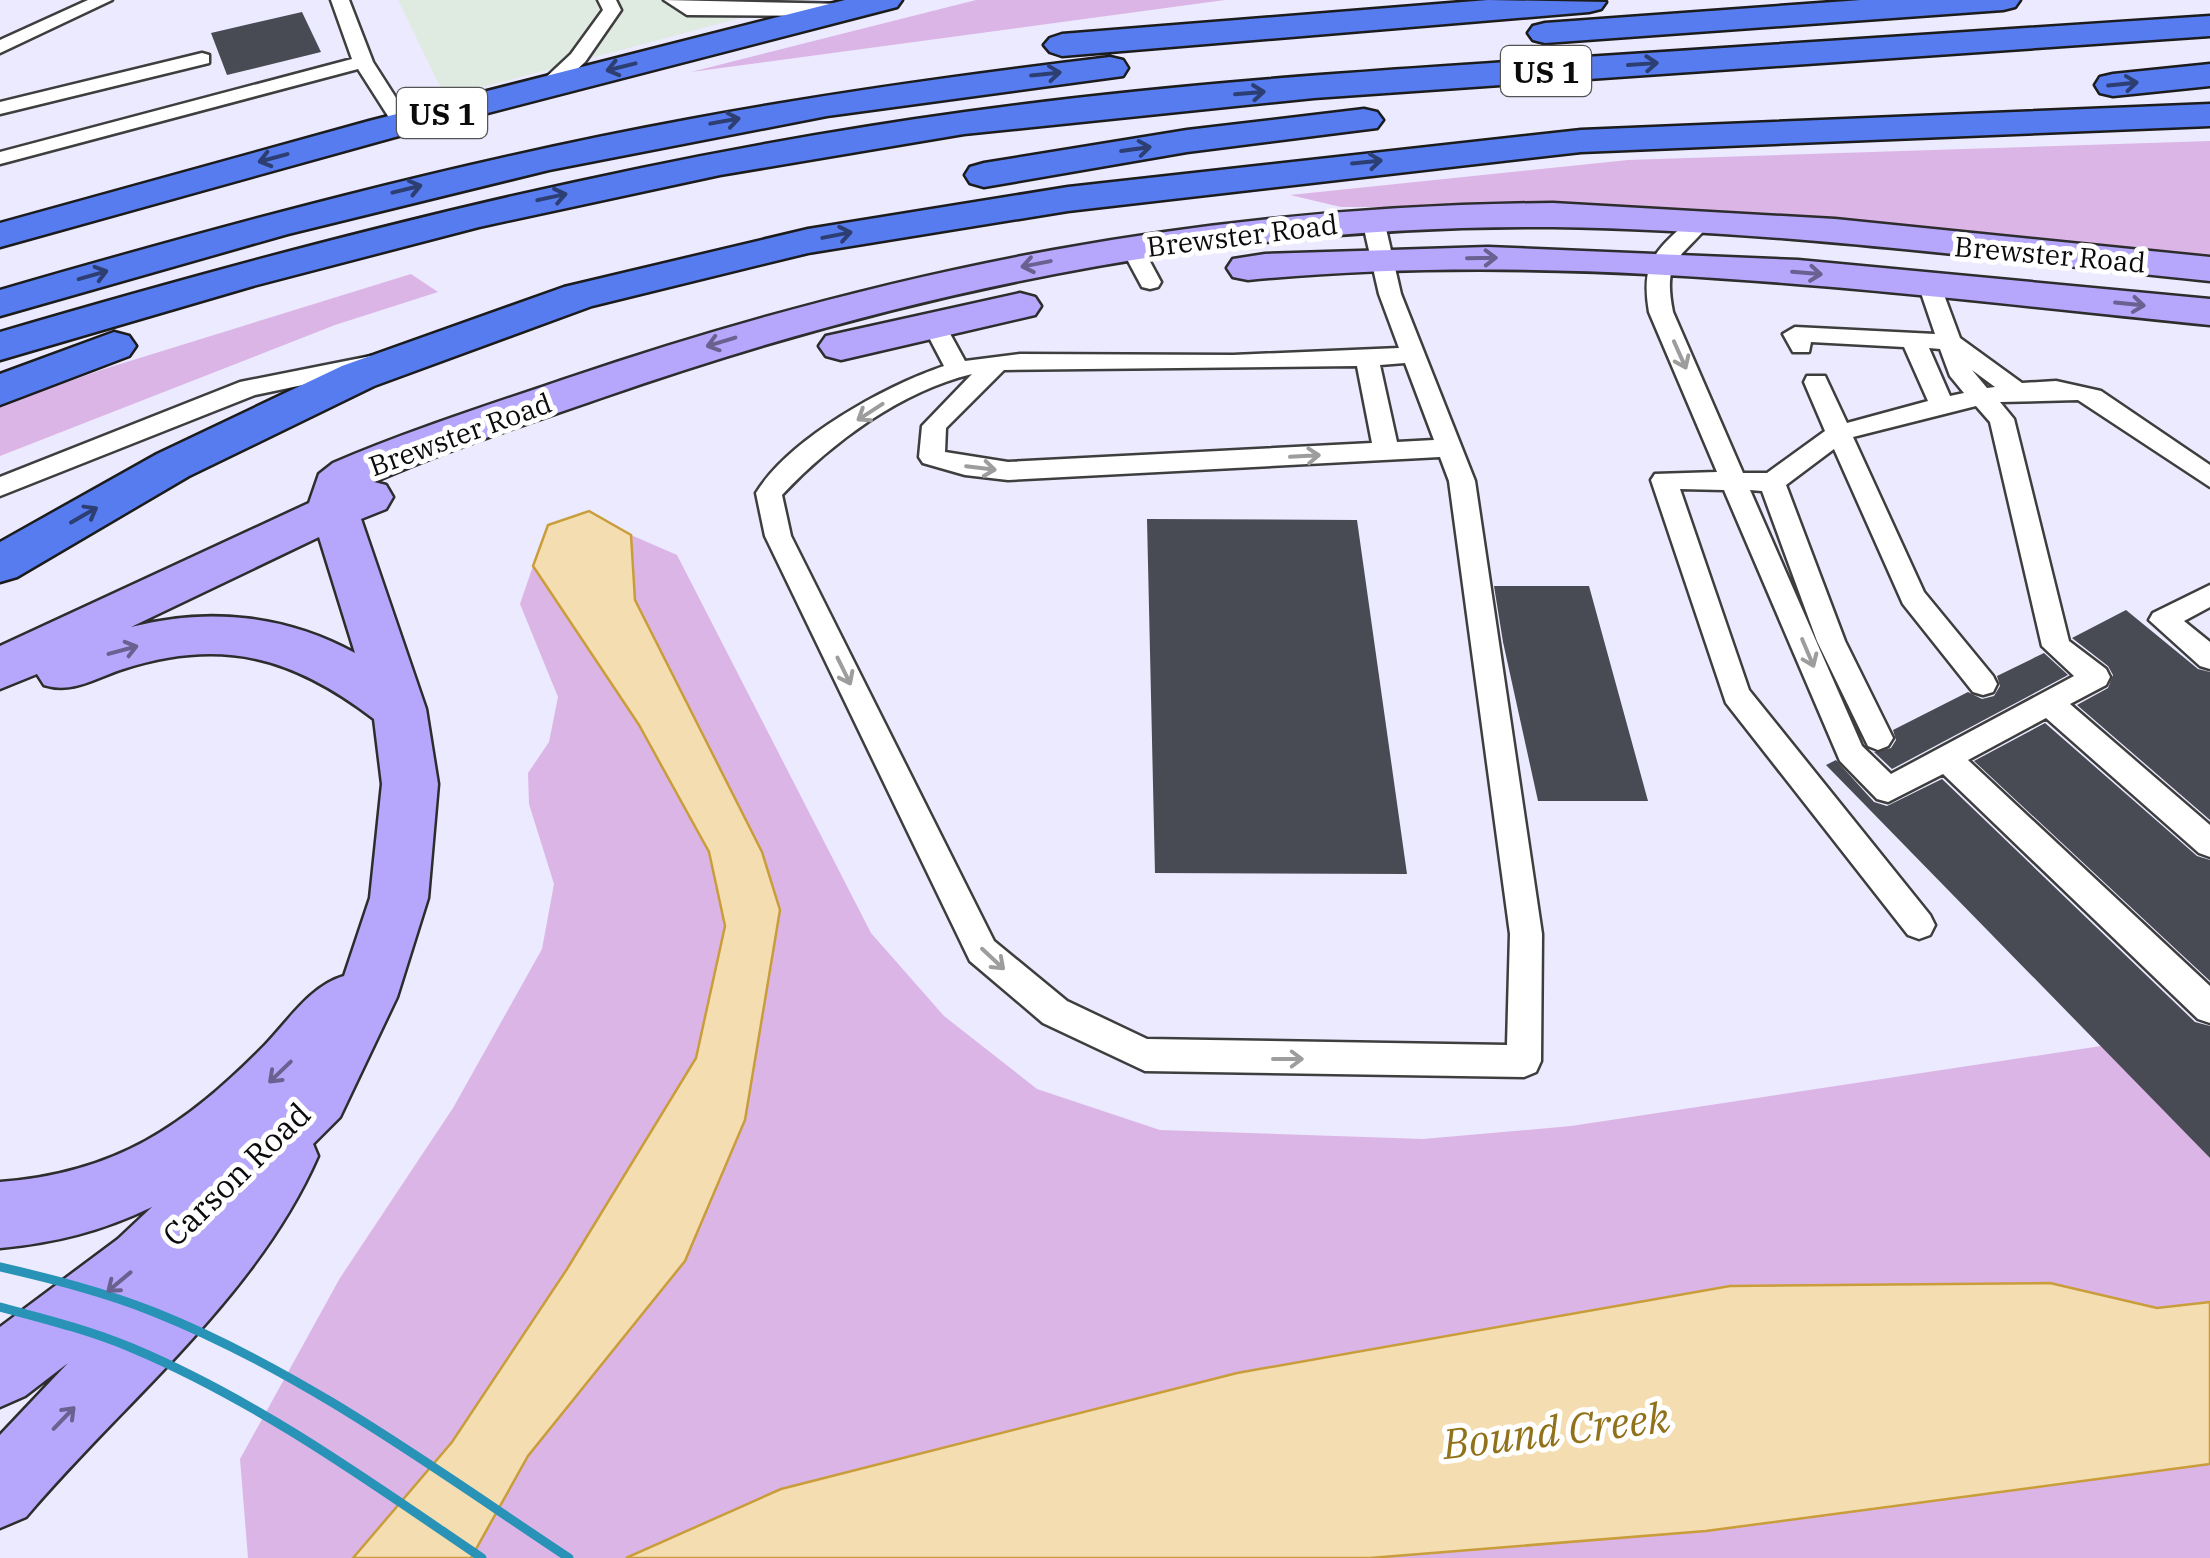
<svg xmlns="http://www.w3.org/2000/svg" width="2210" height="1558" font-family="'IBM Plex Serif',serif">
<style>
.industrial{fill:#dfeae1}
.green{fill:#dcb5e7}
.water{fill:#f4ddb0;stroke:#c89d3a;stroke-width:2.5}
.building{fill:#484b53}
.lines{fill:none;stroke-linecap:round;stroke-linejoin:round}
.lane-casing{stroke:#3e3e3e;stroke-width:5}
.secondary-casing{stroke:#2d2d2d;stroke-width:5}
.highway-casing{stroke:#1c1c1c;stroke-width:5}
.lane{fill:#fff;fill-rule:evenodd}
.secondary{fill:#b7a7fc;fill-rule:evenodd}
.highway{fill:#577cf0;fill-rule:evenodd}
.rail{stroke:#2893b6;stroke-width:9}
.oneway{stroke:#2d3e72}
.oneway2{stroke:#6a6190}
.oneway3{stroke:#9d9d9d}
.labels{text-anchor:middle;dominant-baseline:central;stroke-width:10;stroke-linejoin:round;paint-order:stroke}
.far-street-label{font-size:28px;fill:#0b0b0b;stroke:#fff}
.shield{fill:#fff;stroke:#545454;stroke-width:2.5}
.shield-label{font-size:30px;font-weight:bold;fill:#0b0b0b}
.street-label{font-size:32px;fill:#0b0b0b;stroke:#fff}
.near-water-label{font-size:42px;font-style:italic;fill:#917119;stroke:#fff}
</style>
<rect width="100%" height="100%" fill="#eceafe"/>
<!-- industrial -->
<path class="industrial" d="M 398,0 L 808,0 L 445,97 Z"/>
<!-- green -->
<path class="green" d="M 976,0 L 1225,0 L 691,72 Z
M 2210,141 L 2210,258 L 1662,208 L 1341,207 L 1290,195 L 1628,160 Z
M 411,274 L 438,292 L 335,325 L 0,456 L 0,406 L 104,369 Z
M 631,535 L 677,555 L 871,933 L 944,1016 L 1037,1089 L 1160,1130 L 1423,1139 L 1571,1126 L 2101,1046 L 2210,1157 L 2210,1302 L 2157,1308 L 2050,1283 L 1730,1286 L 781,1489 L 626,1558 L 471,1558 L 528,1456 L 685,1261 L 745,1120 L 780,910 L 762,852 L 635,600 Z
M 533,566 L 639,725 L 709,852 L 725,925 L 696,1058 L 567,1269 L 452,1442 L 353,1558 L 248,1558 L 240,1459 L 340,1278 L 453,1108 L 542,949 L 554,884 L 529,804 L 528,773 L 549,742 L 558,697 L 520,604 Z
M 2210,1464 L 2210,1558 L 1370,1558 L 1706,1531 Z"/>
<!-- water -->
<path class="water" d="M 589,511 L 631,535 L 635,600 L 762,852 L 780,910 L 745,1120 L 685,1261 L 528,1456 L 471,1558 L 353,1558 L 452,1442 L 567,1269 L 696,1058 L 725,926 L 709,852 L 639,725 L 533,566 L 548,525 Z
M 2050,1283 L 2157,1308 L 2210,1302 L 2210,1464 L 1706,1531 L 1370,1558 L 626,1558 L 781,1489 L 1237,1373 L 1730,1286 Z"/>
<!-- building -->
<path class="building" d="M 302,12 L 321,52 L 227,75 L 211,33 Z
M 1147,519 L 1357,520 L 1407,874 L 1155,873 Z
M 1494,586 L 1589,586 L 1648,801 L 1538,801 L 1503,642 Z
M 2126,610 L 2198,669 L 2210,672 L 2210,820 L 2077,705 L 2108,688 L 2113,675 L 2108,666 L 2072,638 Z
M 2044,653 L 2068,675 L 1892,769 L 1874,752 L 1891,748 L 1896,740 L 1893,730 L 1968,692 L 1982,699 L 1994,696 L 2000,686 L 1997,676 Z
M 2045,723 L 2197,856 L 2210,860 L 2210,981 L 1974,761 Z
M 1836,760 L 1874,802 L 1887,806 L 1942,779 L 2195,1022 L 2210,1026 L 2210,1158 L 1826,765 Z"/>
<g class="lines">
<defs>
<path id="lane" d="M 88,0 L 112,0 L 0,53 L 0,40 Z
M 331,0 L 349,0 L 373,62 L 412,123 L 409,127 L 395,127 L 358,69 L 0,164 L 0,152 L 352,59 Z
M 598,0 L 616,0 L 621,10 L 585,62 L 555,90 L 541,90 L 541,82 L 571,54 L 603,10 Z
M 664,0 L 848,4 L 857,10 L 848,16 L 687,15 Z
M 202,53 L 209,55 L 209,63 L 0,114 L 0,102 Z
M 1373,213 L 1384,220 L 1401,294 L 1475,481 L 1542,934 L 1541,1061 L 1536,1072 L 1524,1077 L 1145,1071 L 1043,1023 L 970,961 L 765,536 L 756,493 C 790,438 885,386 944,366 L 922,324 L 934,317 L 942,319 L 965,361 L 1020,354 L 1233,355 L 1399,348 L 1379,294 L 1362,220 ZM 1405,363 L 1434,440 L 1397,442 L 1380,365 ZM 1357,366 L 1372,443 L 1008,462 L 945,452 L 946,428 L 1004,370 ZM 972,374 L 922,426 L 919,457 L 923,463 L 965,475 L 1008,480 L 1440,457 L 1449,481 L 1510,934 L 1507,1045 L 1147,1039 L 1067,1001 L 994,941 L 791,536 L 782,495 C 832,442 901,391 972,374 Z
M 1700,215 L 1711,222 C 1681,260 1662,257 1673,312 L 1743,473 L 1767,473 L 1825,431 L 1804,382 L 1807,376 L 1825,376 L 1847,423 L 1928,401 L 1904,347 L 1811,342 L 1809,352 L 1793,352 L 1783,334 L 1795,327 L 1935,334 L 1918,284 L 1929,277 L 1940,284 L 1960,338 L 2022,383 L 2056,381 L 2101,391 L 2210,465 L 2210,487 L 2078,400 L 2000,402 L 2014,419 L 2069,641 L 2106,669 L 2110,677 L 2106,685 L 2070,704 L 2210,825 L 2210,857 L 2199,853 L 2046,718 L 1968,760 L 2210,986 L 2210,1023 L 2198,1019 L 1943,774 L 1888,802 L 1877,799 L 1840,761 L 1724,490 L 1680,489 L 1749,690 L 1930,915 L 1935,925 L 1930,935 L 1919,939 L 1908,935 L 1726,703 L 1651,480 L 1655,474 L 1717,472 L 1649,312 C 1640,259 1657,251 1692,217 ZM 1929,348 L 1940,349 L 1950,376 L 1964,393 L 1950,396 ZM 1972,370 L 1995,387 L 1987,388 ZM 1976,406 L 1990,422 L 2042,646 L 2074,676 L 1891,774 L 1862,746 L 1750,490 L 1762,491 L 1817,641 L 1868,746 L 1878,750 L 1888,746 L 1893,738 L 1845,641 L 1786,485 L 1834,449 L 1903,604 L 1973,692 L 1983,695 L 1993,692 L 1997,684 L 1993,676 L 1924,592 L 1853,437 Z
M 1132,241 L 1140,243 L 1161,282 L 1158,287 L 1150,289 L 1142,287 L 1121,248 Z
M 371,356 L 383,364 L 379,369 L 255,395 L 0,496 L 0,477 L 240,382 Z
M 2210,585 L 2210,607 L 2184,621 L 2210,642 L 2210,669 L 2200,666 L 2149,620 L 2153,613 Z"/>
<path id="secondary" d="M 1553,203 L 1835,219 L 2210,257 L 2210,281 C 1992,259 1773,230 1553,227 C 1228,224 910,290 604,397 C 527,424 448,449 374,482 L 386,485 L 393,497 L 386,509 L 361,519 L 426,709 L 438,784 L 428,898 L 397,997 L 340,1117 L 313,1144 L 318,1156 C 256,1298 124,1401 26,1517 L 0,1528 L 0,1435 L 68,1363 L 25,1396 L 0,1407 L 0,1327 L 118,1239 L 152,1207 C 102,1231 55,1243 0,1248 L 0,1182 C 116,1173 184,1127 265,1045 C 289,1020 310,986 344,976 L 370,898 L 382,784 L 374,719 C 293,657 222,637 123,669 C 95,678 73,694 44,685 L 37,674 L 0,689 L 0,646 L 309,503 L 319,474 L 333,463 C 410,430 489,405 568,378 C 897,267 1205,206 1553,203 ZM 319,537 L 355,653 C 285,615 208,607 131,627 Z
M 1488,247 L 1798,260 L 2210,299 L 2210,325 C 1892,293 1567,249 1248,280 L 1233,277 L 1227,268 L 1233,259 L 1265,254 Z
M 1020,293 L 1035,297 L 1041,306 L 1035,315 L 841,360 L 826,356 L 819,346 L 826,336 Z"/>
<path id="highway" d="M 845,0 L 902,0 L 897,7 L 395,137 L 0,247 L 0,223 L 369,121 Z
M 1488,0 L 1606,2 L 1601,9 L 1589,12 L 1062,56 L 1050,52 L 1044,45 L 1050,38 L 1062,34 Z
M 1861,0 L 2020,0 L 2015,7 L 2003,10 L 1545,43 L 1533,40 L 1528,33 L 1533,26 L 1545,23 Z
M 2210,16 L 2210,36 L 1314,98 L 964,134 L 720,175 L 479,227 L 253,286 L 0,360 L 0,332 C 317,239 637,157 965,112 C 1165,84 1368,71 1570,58 C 1783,44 1997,30 2210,16 Z
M 1110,57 L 1123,60 L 1128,68 L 1123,76 L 827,116 L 549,170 L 288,234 L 0,316 L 0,290 C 228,224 457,162 691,119 C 830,93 969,74 1110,57 Z
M 2210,64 L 2210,86 L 2113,96 L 2100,93 L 2095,85 L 2100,77 L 2113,74 Z
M 2210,104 L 2210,126 L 1581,152 L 1068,211 L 808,253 L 592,306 L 374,386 L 189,476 L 17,577 L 0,582 L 0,542 L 157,454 L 342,366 L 564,287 L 808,229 L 1068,187 L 1581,130 Z
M 1364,109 L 1377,112 L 1383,120 L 1377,128 L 1187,152 L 984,187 L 970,183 L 965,175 L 970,167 L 984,163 L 1187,130 Z
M 114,332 L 129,336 L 136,346 L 129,356 L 0,405 L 0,374 Z"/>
</defs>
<!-- lane casing -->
<use href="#lane" class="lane-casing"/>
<!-- secondary casing -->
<use href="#secondary" class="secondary-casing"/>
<!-- highway casing -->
<use href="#highway" class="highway-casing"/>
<!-- lane -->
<use href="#lane" class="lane"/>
<!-- secondary -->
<use href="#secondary" class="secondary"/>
<!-- highway -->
<use href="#highway" class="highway"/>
<!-- rail -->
<path class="rail" d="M 0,1267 C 52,1279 104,1292 154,1312 C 304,1372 436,1470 569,1558
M 0,1307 C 45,1319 89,1330 132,1348 C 258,1401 370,1482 482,1558"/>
</g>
<!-- one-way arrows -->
<defs><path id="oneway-shaft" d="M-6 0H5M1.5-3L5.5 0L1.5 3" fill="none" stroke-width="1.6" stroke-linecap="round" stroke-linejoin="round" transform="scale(2.5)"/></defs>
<g class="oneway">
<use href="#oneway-shaft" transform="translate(1643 64) rotate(-4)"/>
<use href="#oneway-shaft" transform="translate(621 67) rotate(166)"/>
<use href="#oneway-shaft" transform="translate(1046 74) rotate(-6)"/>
<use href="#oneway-shaft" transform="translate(2123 84) rotate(-6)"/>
<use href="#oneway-shaft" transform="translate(1250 93) rotate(-5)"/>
<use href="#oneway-shaft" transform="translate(725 121) rotate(-10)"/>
<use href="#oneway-shaft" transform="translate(1136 149) rotate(-8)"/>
<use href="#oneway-shaft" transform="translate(273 158) rotate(165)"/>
<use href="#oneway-shaft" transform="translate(1367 162) rotate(-6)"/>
<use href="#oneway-shaft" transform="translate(407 189) rotate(-14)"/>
<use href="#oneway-shaft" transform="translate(552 197) rotate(-12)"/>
<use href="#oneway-shaft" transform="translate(837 235) rotate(-11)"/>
<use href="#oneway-shaft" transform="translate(93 275) rotate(-16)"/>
<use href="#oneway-shaft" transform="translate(84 515) rotate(-30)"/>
</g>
<g class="oneway2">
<use href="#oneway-shaft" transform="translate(1482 258) rotate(-1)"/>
<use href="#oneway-shaft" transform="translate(1036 264) rotate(169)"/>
<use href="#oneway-shaft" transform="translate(1807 273) rotate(5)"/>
<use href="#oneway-shaft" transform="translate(2130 304) rotate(6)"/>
<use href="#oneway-shaft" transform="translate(721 342) rotate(163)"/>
<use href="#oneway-shaft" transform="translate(123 650) rotate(-15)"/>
<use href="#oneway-shaft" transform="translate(280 1072) rotate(136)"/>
<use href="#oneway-shaft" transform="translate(119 1282) rotate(140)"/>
<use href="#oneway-shaft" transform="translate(64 1418) rotate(-46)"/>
</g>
<g class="oneway3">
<use href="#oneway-shaft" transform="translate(1680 355) rotate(66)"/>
<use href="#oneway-shaft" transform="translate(870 412) rotate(147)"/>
<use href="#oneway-shaft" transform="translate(1305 456) rotate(-3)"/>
<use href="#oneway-shaft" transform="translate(981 468) rotate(7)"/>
<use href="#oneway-shaft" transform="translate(1808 653) rotate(67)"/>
<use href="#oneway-shaft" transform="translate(844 671) rotate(64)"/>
<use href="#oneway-shaft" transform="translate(993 959) rotate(43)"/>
<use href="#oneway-shaft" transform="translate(1288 1059)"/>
</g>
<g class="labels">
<!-- far-street labels -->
<g class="far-street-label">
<text transform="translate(1242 235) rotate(-7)">Brewster Road</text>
<text transform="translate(2050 254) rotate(5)">Brewster Road</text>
<text transform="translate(460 434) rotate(-20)">Brewster Road</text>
</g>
<!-- shield labels -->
<g class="shield">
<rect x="1501" y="46" width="90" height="50" rx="8"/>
<rect x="397" y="88" width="90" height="50" rx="8"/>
</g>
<g class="shield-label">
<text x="1546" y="71">US 1</text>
<text x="442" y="113">US 1</text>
</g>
<!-- street labels -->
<g class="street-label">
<text transform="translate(236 1174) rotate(-44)">Carson Road</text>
</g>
<!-- near-water labels -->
<g class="near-water-label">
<text transform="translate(1556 1430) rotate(-7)">Bound Creek</text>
</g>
</g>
</svg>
